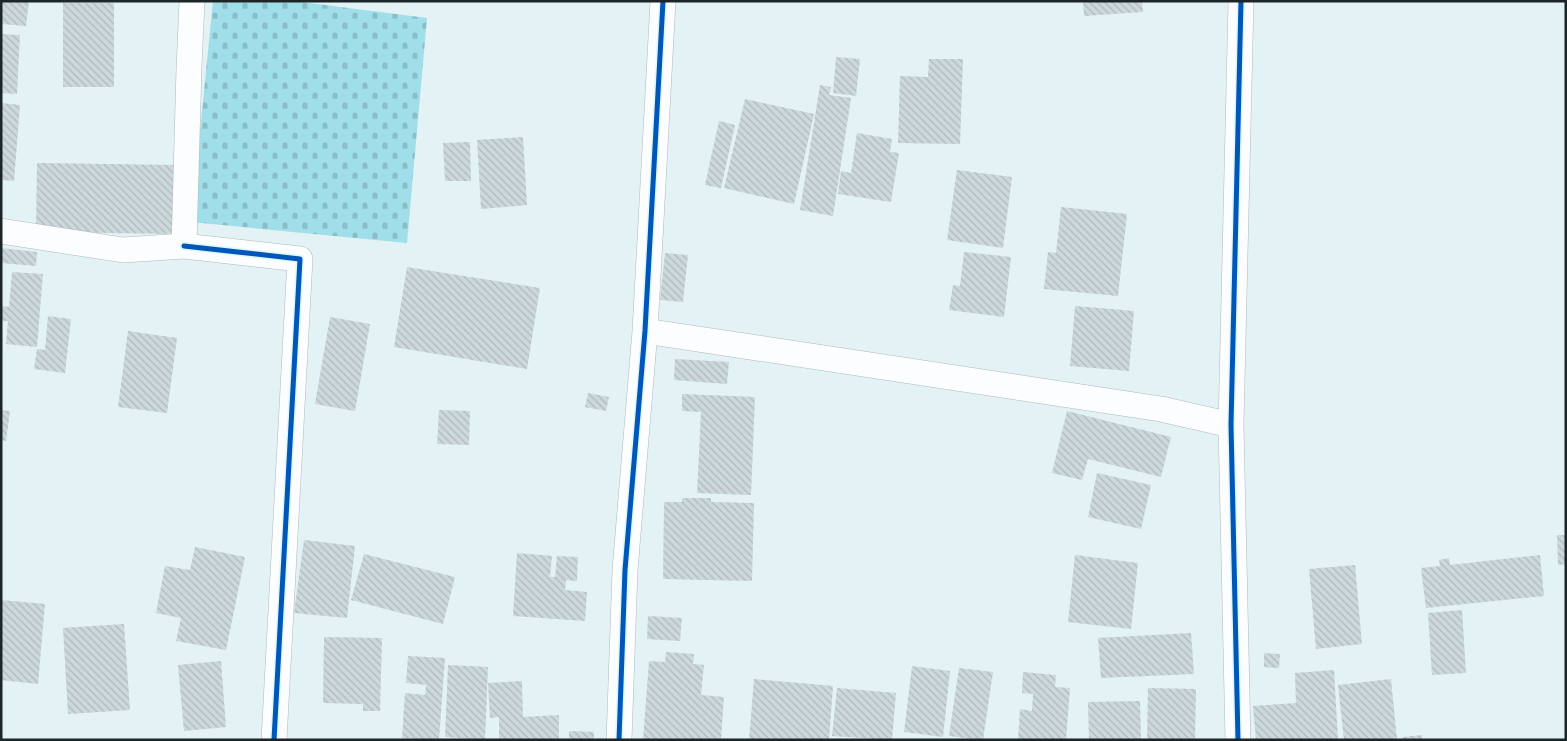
<svg xmlns="http://www.w3.org/2000/svg" width="1567" height="741" font-family="Ubuntu,sans-serif">
<style>
.cemetery{fill:url(#cemetery-stones)}
.building{fill:url(#building-back-hatch)}
.lines{fill:none;stroke-linecap:round;stroke-linejoin:round}
.minor-casing{stroke:#afbabd;stroke-width:26}
.minor{stroke:#fbfdfe;stroke-width:25}
.cycleway-casing{stroke:#dcf6fc;stroke-width:8}
.cycleway{stroke:#0057b8;stroke-width:5}
</style>
<defs>
<pattern id="cemetery-stones" width="16" height="16" patternUnits="userSpaceOnUse" patternTransform="scale(1.25)"><rect width="16" height="16" fill="#a0dee9"/><path d="M2 7V4a2 2 0 0 1 4 0v3zM10 15v-3a2 2 0 0 1 4 0v3z" fill="#89bec8"/></pattern>
<pattern id="building-back-hatch" width="6" height="6" patternUnits="userSpaceOnUse" patternTransform="scale(1.25)"><rect width="6" height="6" fill="#ccd8db"/><path d="M-1 5l2 2M0 0l6 6M5-1l2 2" fill="none" stroke="#afb9bc"/></pattern>
</defs>
<rect width="100%" height="100%" fill="#e3f2f5"/>
<!-- cemetery -->
<path class="cemetery" d="M 213,1 L 294,1 L 427,18 L 407,243 L 191,222 Z"/>
<!-- building -->
<path class="building" d="M 1,1 L 29,1 L 26,26 L 1,24 Z
M 1083,1 L 1142,1 L 1143,12 L 1084,16 Z
M 63,3 L 114,3 L 114,87 L 63,87 Z
M 1,34 L 20,35 L 17,94 L 1,93 Z
M 836,57 L 860,59 L 856,96 L 833,93 Z
M 929,59 L 963,59 L 960,144 L 898,143 L 900,76 L 928,77 Z
M 820,85 L 831,87 L 829,95 L 851,98 L 833,216 L 800,210 Z
M 745,99 L 814,114 L 794,204 L 724,188 Z
M 1,103 L 20,105 L 14,181 L 1,180 Z
M 719,121 L 735,125 L 721,188 L 705,185 Z
M 857,133 L 892,139 L 890,152 L 899,153 L 891,202 L 838,194 L 841,171 L 851,173 Z
M 523,137 L 527,205 L 481,209 L 477,140 Z
M 470,142 L 471,181 L 445,181 L 443,143 Z
M 37,163 L 178,165 L 176,234 L 36,232 Z
M 957,170 L 1012,177 L 1003,248 L 947,240 Z
M 1061,207 L 1127,214 L 1118,296 L 1044,289 L 1048,252 L 1056,253 Z
M 1,248 L 37,252 L 36,266 L 1,263 Z
M 964,252 L 1011,257 L 1004,317 L 949,310 L 953,285 L 960,286 Z
M 665,253 L 688,255 L 683,302 L 660,300 Z
M 407,267 L 540,288 L 527,369 L 394,347 Z
M 12,272 L 43,274 L 37,347 L 6,344 L 8,321 L 1,321 L 1,306 L 9,307 Z
M 1075,306 L 1134,311 L 1129,371 L 1070,366 Z
M 48,316 L 71,319 L 65,373 L 34,369 L 37,349 L 45,350 Z
M 330,317 L 370,324 L 355,411 L 315,404 Z
M 128,331 L 177,338 L 167,413 L 118,407 Z
M 675,359 L 729,362 L 727,384 L 674,380 Z
M 588,393 L 609,397 L 606,411 L 585,407 Z
M 682,394 L 755,397 L 751,495 L 697,493 L 701,412 L 682,411 Z
M 1,410 L 10,411 L 6,441 L 1,440 Z
M 439,410 L 470,411 L 469,445 L 437,444 Z
M 1067,411 L 1171,437 L 1161,477 L 1088,459 L 1082,480 L 1052,473 Z
M 1097,473 L 1151,485 L 1141,529 L 1088,517 Z
M 682,498 L 711,498 L 711,502 L 754,503 L 752,581 L 663,579 L 664,502 L 682,502 Z
M 1557,535 L 1566,535 L 1566,564 L 1558,565 Z
M 304,540 L 355,546 L 347,618 L 294,613 Z
M 195,547 L 245,557 L 226,650 L 176,641 L 181,618 L 156,613 L 165,566 L 190,570 Z
M 517,553 L 552,556 L 550,577 L 555,577 L 557,556 L 578,557 L 577,581 L 566,580 L 565,590 L 587,592 L 585,621 L 513,616 Z
M 364,554 L 455,577 L 443,624 L 351,600 Z
M 1075,555 L 1138,563 L 1131,629 L 1068,622 Z
M 1540,555 L 1544,596 L 1426,608 L 1421,568 L 1440,566 L 1439,560 L 1449,558 L 1450,565 Z
M 1355,565 L 1362,644 L 1316,649 L 1309,569 Z
M 1,600 L 45,604 L 38,684 L 1,680 Z
M 1462,610 L 1466,673 L 1432,675 L 1428,613 Z
M 648,616 L 682,618 L 680,641 L 647,639 Z
M 124,624 L 130,710 L 68,714 L 63,628 Z
M 1191,633 L 1194,674 L 1101,678 L 1098,638 Z
M 324,637 L 382,638 L 380,711 L 363,711 L 363,704 L 323,703 Z
M 666,652 L 694,654 L 693,664 L 704,665 L 701,695 L 724,697 L 721,740 L 643,740 L 649,661 L 665,662 Z
M 1264,653 L 1280,654 L 1279,668 L 1264,667 Z
M 408,656 L 445,658 L 439,740 L 402,738 L 405,693 L 425,695 L 426,685 L 406,683 Z
M 221,661 L 226,727 L 184,731 L 178,665 Z
M 448,665 L 488,667 L 485,740 L 445,737 Z
M 912,666 L 950,671 L 943,737 L 904,732 Z
M 959,668 L 993,672 L 983,740 L 949,736 Z
M 1334,670 L 1338,740 L 1256,740 L 1253,706 L 1296,703 L 1295,673 Z
M 1023,672 L 1056,675 L 1055,687 L 1070,688 L 1066,740 L 1018,740 L 1020,709 L 1032,711 L 1033,694 L 1022,693 Z
M 754,679 L 833,686 L 829,740 L 749,740 Z
M 1391,679 L 1397,740 L 1344,740 L 1338,685 Z
M 522,681 L 523,717 L 559,715 L 559,740 L 499,740 L 499,717 L 490,718 L 488,683 Z
M 837,688 L 896,693 L 892,740 L 832,736 Z
M 1148,688 L 1196,689 L 1195,740 L 1147,740 Z
M 1140,701 L 1141,740 L 1089,740 L 1088,702 Z
M 569,731 L 594,732 L 594,740 L 569,740 Z
M 1422,735 L 1422,740 L 1403,740 L 1403,737 Z"/>
<g class="lines">
<defs>
<path id="minor" d="M 1,231 L 123,250 L 184,246 L 189,68 L 192,1
M 184,246 L 300,259 L 274,740
M 645,331 L 1161,409 L 1231,425
M 619,740 L 625,570 L 645,331 L 663,1
M 1238,740 L 1231,425 L 1241,1"/>
</defs>
<!-- minor casing -->
<use href="#minor" class="minor-casing"/>
<!-- minor -->
<use href="#minor" class="minor"/>
<defs>
<path id="cycleway" d="M 184,246 L 300,259 L 274,740
M 619,740 L 625,570 L 645,331 L 663,1
M 1238,740 L 1231,425 L 1241,1"/>
</defs>
<!-- cycleway casing -->
<use href="#cycleway" class="cycleway-casing"/>
<!-- cycleway -->
<use href="#cycleway" class="cycleway"/>
</g>
<!-- border -->
<rect width="1567" height="741" fill="none" stroke="#1c2628" stroke-width="5"/>
</svg>
